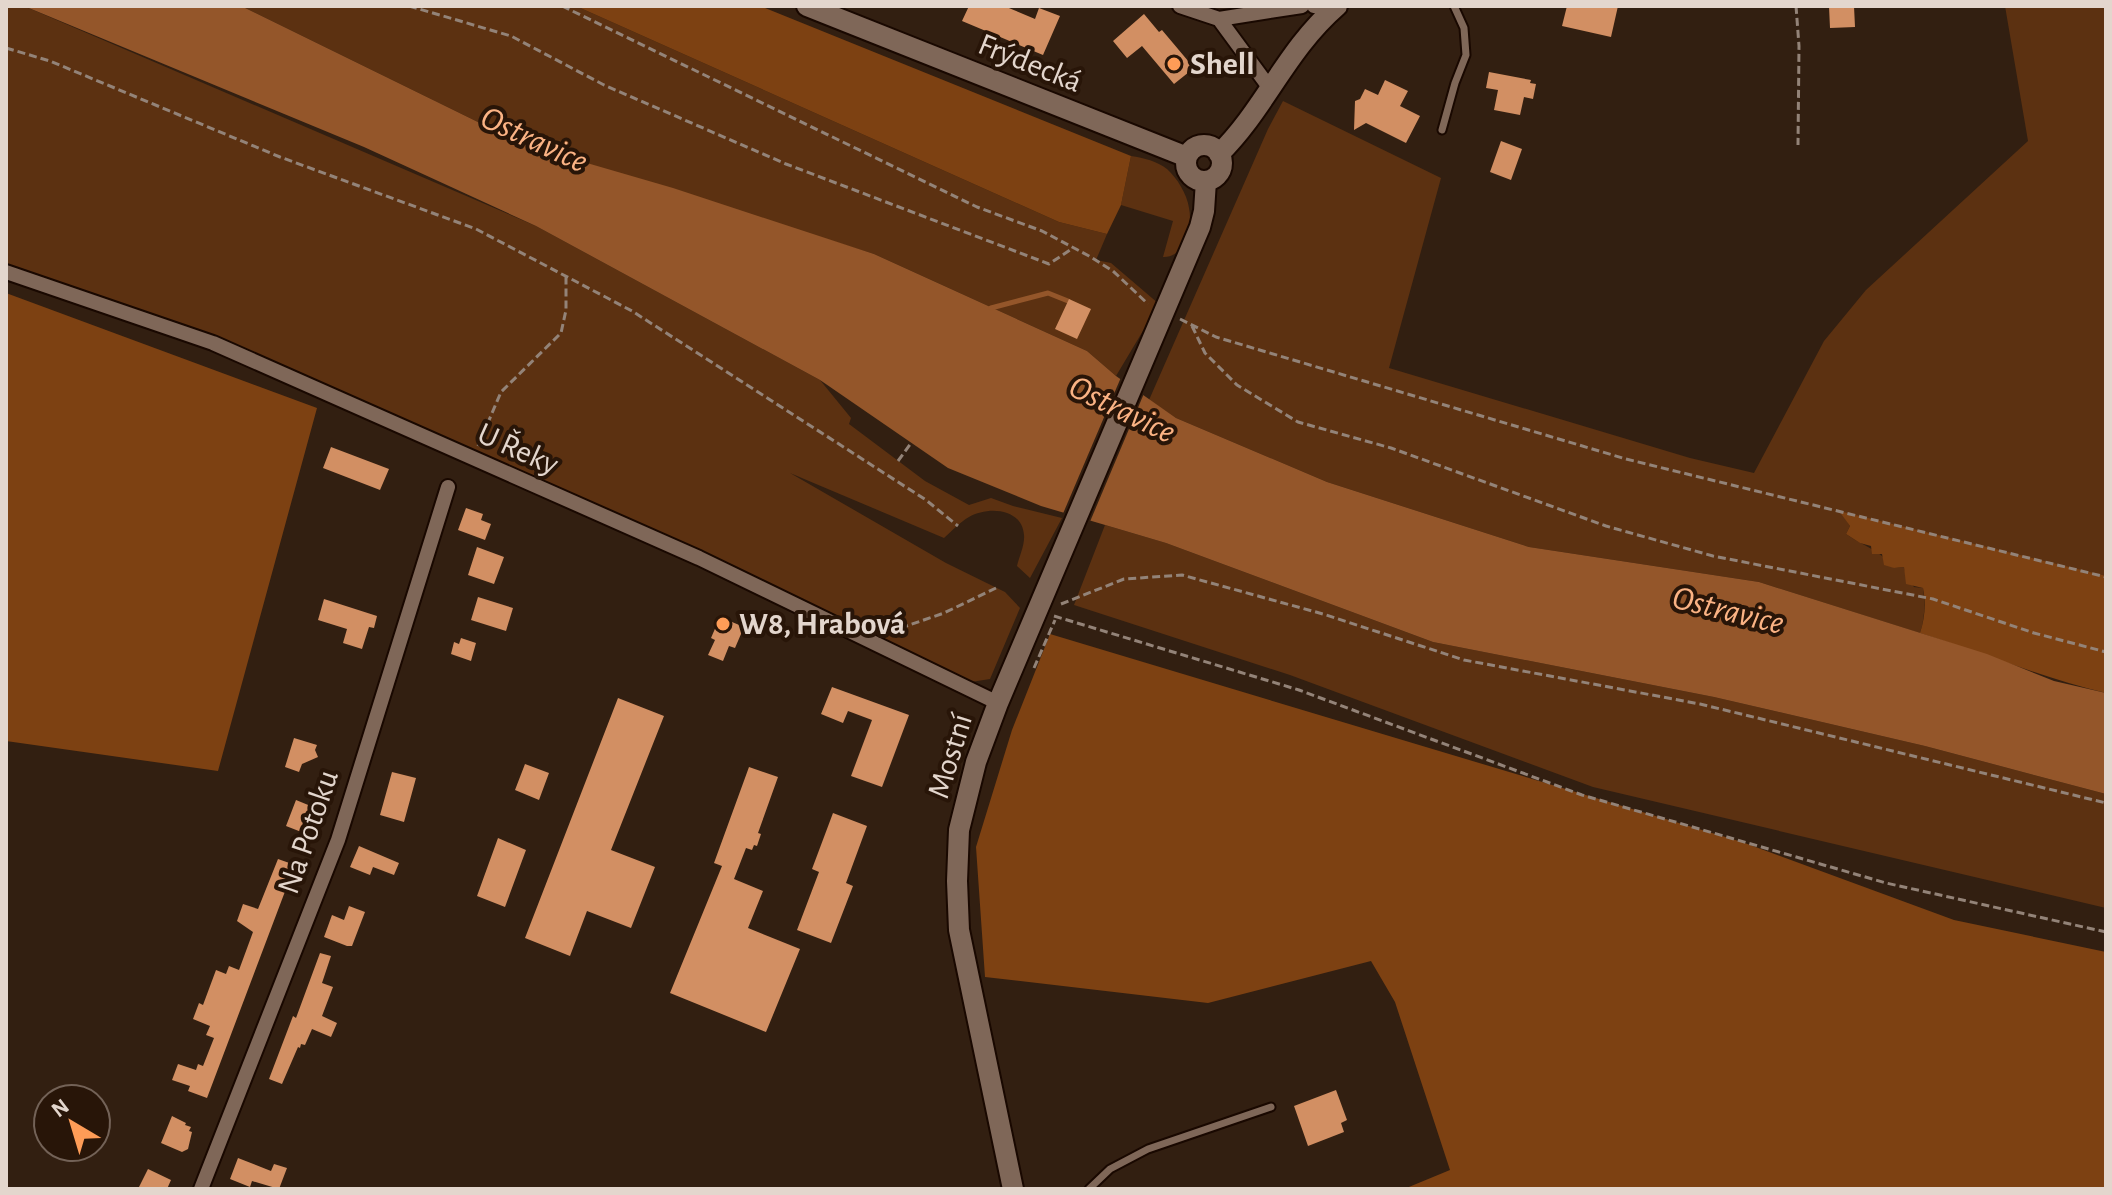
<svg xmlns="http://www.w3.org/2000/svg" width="2112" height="1195" font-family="'Alegreya Sans',sans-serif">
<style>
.green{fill:#5c3111}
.forest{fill:#7d4112}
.water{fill:#94562a}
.pier{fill:#321f11}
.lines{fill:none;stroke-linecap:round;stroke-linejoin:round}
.stream{stroke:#94562a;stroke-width:5}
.building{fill:#d28f63}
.service-casing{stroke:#190800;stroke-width:11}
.minor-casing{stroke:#190800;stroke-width:18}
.secondary-casing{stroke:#190800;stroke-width:24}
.path{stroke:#938378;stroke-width:3;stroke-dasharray:8 4;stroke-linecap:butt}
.service{stroke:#7f6758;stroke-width:7}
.minor{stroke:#7f6758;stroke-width:14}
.secondary{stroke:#7f6758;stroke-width:20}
.poi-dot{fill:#fe9c57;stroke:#281508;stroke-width:3}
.labels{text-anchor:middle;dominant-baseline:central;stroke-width:8;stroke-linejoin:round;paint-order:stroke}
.street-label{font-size:32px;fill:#e3d6cd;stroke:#281508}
.poi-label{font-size:32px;font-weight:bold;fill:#e3d6cd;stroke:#281508;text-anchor:start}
.water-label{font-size:34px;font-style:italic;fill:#fbb384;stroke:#281508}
</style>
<rect width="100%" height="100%" fill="#321f11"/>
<!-- green -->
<path class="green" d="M 6,6 L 24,6 L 536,226 L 820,380 L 851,418 L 849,424 L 925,481 L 969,505 L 991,498 L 1013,506 L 1062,518 L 1030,578 L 1017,566 C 1019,557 1025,545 1024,535 C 1022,508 988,506 969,517 C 960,522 952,531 944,538 L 790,473 L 946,563 L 1005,592 L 1020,608 L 990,679 L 971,682 L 213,343 L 6,272 Z
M 241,6 L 576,6 L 1059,222 L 1107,234 L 1096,260 L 1111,263 L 1159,304 L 1116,376 L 1087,351 L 874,254 L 525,145 Z
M 2005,6 L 2106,6 L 2106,577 L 1841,512 L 1850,526 L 1846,534 C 1867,549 1875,546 1894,568 L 1904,567 L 1906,576 L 1914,587 L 1923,588 C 1925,603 1925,618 1920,633 L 1759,582 L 1529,547 L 1327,482 L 1176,418 L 1149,400 L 1268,129 L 1283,101 L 1441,178 L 1389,368 L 1690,458 L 1754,473 L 1824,341 L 1866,290 L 2028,141 Z
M 1131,156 C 1144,158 1157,161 1167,169 C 1177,178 1187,194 1189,208 C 1193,226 1185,258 1163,257 L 1173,221 L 1121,205 Z
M 1105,525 L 1166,543 L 1433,642 L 1714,697 L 1925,746 L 2106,794 L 2106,908 L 1593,787 L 1290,675 L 1074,605 Z"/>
<!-- forest -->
<path class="forest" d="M 576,6 L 760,6 L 1131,156 L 1121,205 L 1107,234 L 1059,222 Z
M 6,293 L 317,408 L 218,771 L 6,741 Z
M 1839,511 L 2106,576 L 2106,693 C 2043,678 1983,653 1920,633 C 1925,618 1926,603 1923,588 L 1906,584 L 1904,567 L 1894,568 L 1884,565 L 1882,554 L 1872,554 L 1871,546 L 1860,543 L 1846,534 L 1850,526 Z
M 1050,634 L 1742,842 L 1954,920 L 2106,952 L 2106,1189 L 1404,1189 L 1450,1170 L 1395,1002 L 1371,961 L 1208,1003 L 985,977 L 976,847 L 1012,730 Z"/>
<!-- water -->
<path class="water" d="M 24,6 L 241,6 L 525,145 L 673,188 L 874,254 L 1087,351 L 1116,376 L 1176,418 L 1327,482 L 1529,547 L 1759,582 L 1987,654 L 2054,681 L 2106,693 L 2106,794 L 1925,746 L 1714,697 L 1433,642 L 1166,543 L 1041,506 L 948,468 L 820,380 L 536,226 L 364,147 Z"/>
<!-- pier -->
<path class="pier" d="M 1122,375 L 1145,391 L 1089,524 L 1062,516 Z"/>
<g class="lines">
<!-- stream -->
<path class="stream" d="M 991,308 L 1048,293 L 1068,301"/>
</g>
<!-- building -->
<path class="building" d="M 969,6 L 1004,6 L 1035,19 L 1039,8 L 1060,16 L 1043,55 L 962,21 Z
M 1567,6 L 1618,6 L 1611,37 L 1562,26 Z
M 1829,6 L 1854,6 L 1855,27 L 1830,28 Z
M 1144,14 L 1159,32 L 1162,30 L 1194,68 L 1174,84 L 1142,46 L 1127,58 L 1113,41 Z
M 1489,72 L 1531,80 L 1530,83 L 1536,84 L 1533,99 L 1524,97 L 1520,115 L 1494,110 L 1498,90 L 1486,88 Z
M 1385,80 L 1408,91 L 1400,106 L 1420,116 L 1406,143 L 1366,123 L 1354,130 L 1355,101 L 1360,99 L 1365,89 L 1378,95 Z
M 1501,141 L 1522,149 L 1511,180 L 1490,172 Z
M 1069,299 L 1091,309 L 1077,339 L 1055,329 Z
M 331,447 L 389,469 L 380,490 L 323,468 Z
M 466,508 L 483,514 L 481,520 L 491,524 L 485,540 L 458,530 Z
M 477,547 L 504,557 L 494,584 L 468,575 Z
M 478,597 L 513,608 L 506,631 L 471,620 Z
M 324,599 L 377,616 L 374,628 L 369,627 L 362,649 L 343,643 L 347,629 L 318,620 Z
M 720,617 L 744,627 L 735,648 L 729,646 L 723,661 L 708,655 L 715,640 L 711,638 Z
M 461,638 L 476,643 L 471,661 L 451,654 L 454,642 L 459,644 Z
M 832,687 L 909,715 L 882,787 L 851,776 L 872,720 L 848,711 L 843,723 L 821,714 Z
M 618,698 L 664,716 L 611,850 L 655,867 L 631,928 L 587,911 L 570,956 L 525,938 Z
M 294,738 L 317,745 L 315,750 L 318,757 L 302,764 L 299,772 L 285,767 Z
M 525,764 L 549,773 L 539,800 L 515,790 Z
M 749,767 L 778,777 L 758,833 L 761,834 L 757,846 L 754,845 L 752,850 L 746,848 L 734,879 L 763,891 L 748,928 L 800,949 L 766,1032 L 670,993 L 722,866 L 714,863 Z
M 392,772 L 416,778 L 404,822 L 380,815 Z
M 296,800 L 318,809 L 309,835 L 286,826 Z
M 833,813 L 867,826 L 846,883 L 853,886 L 831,943 L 797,930 L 819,872 L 812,869 Z
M 498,838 L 526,850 L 505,907 L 477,896 Z
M 359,846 L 399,863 L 394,875 L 373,867 L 370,875 L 350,867 Z
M 278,859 L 295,865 L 207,1098 L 188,1091 L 190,1086 L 172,1080 L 178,1064 L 196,1070 L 198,1064 L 203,1066 L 214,1038 L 206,1035 L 210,1026 L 193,1019 L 199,1003 L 203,1005 L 216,970 L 226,974 L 229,966 L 239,970 L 253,932 L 237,921 L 243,904 L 258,909 Z
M 349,906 L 365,912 L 352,946 L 347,946 L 324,937 L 332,915 L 344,920 Z
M 320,953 L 331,956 L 322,983 L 333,987 L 322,1016 L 337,1023 L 331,1037 L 312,1029 L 305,1045 L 301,1044 L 300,1048 L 298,1047 L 282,1084 L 269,1079 L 293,1016 L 296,1018 Z
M 1336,1090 L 1347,1120 L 1341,1123 L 1344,1132 L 1308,1146 L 1294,1106 Z
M 172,1116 L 186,1123 L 185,1125 L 191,1127 L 189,1131 L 192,1132 L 188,1149 L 182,1152 L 161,1143 Z
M 238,1158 L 271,1171 L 274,1164 L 287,1168 L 279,1189 L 252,1181 L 250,1187 L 230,1179 Z
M 148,1169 L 171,1180 L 167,1189 L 138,1189 Z"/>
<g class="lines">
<defs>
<path id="service" d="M 1442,130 L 1455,83 L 1466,55 L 1464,28 L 1454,6
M 1089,1189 L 1110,1169 L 1148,1149 L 1271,1107"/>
<path id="minor" d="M 1180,6 L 1219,19 L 1269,87
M 1314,6 L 1334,8
M 1219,19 L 1302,6
M 6,272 L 213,343 L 699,558 L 998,703
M 201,1189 L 338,840 L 448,487"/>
<path id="secondary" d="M 807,6 L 1187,157
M1186 163a18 18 0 1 1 36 0a18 18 0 1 1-36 0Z
M 1219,154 C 1265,109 1286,50 1337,6
M 1013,1189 L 959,930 L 957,881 L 959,830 L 976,762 L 998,703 L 1200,227 L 1204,211 L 1206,181"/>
</defs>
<!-- service casing -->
<use href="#service" class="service-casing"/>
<!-- minor casing -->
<use href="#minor" class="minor-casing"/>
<!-- secondary casing -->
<use href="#secondary" class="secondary-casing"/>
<!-- path -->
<path class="path" d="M 409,6 L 511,36 L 604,85 L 786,164 L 1049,264 L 1073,248
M 562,6 L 977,207 L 1042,231 L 1089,256 L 1113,271 L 1148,304
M 1796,6 L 1799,46 L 1798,145
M 6,48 L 50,61 L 280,157 L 476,229 L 632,311 L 926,500 L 958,526
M 1180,319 L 1216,337 L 1626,459 L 2106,577
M 1192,326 L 1205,353 L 1237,385 L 1298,422 L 1391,448 L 1606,526 L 1713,556 L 1933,599 L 2034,633 L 2106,652
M 478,446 L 501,392 L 561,333 L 566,310 L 566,277
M 898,461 L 911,443
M 1061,604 L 1124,579 L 1182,575 L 1323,614 L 1464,660 L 1700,704 L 2106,803
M 1054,616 L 1299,690 L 1582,795 L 1886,883 L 2106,932
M 889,632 L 944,613 L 996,588
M 1034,668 L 1055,620"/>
<!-- service -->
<use href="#service" class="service"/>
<!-- minor -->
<use href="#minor" class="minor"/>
<!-- secondary -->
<use href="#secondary" class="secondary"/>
</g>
<!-- markers -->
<g class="poi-dot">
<circle cx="1174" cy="64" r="8"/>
<circle cx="723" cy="624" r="8"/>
</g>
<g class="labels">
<!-- street labels -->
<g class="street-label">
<text transform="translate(1030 63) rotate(22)">Frýdecká</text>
<text transform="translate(518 449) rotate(24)">U Řeky</text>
<text transform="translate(950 756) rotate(-73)">Mostní</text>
<text transform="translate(308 832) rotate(-71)">Na Potoku</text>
</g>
<!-- poi labels -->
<g class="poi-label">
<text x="1190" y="64">Shell</text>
<text x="739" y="624">W8, Hrabová</text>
</g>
<!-- water labels -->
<g class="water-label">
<text transform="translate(534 140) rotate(25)">Ostravice</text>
<text transform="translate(1122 410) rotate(26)">Ostravice</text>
<text transform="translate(1728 611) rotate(14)">Ostravice</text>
</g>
</g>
<!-- border -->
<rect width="2112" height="1195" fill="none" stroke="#e3d6cd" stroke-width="16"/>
<!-- north arrow -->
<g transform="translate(72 1123) rotate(322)"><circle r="38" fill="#281508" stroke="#736257" stroke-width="2"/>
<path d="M0-6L14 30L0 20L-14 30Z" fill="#fe9c57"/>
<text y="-12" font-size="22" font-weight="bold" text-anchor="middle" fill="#e3d6cd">N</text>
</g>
</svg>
